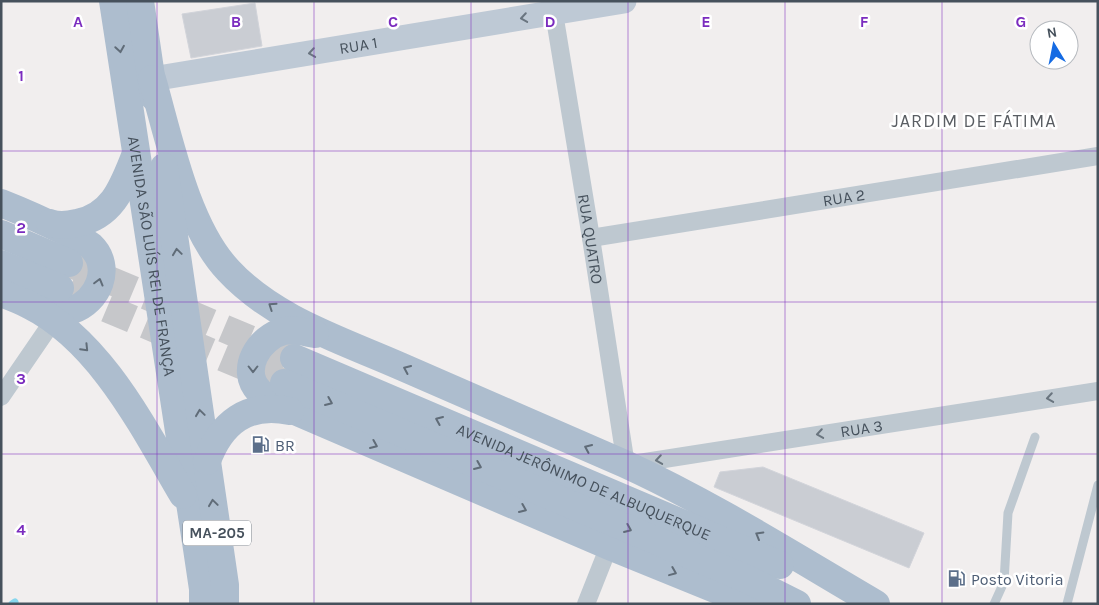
<svg xmlns="http://www.w3.org/2000/svg" width="1099" height="605" font-family="Karla,sans-serif">
<style>
.lines{fill:none;stroke-linecap:round;stroke-linejoin:round}
.stream{stroke:#87d6ed;stroke-width:7}
.building{fill:#cacdd3;stroke:#d2d4da}
.primary-tunnel{stroke:#c6c7ca;stroke-width:28;stroke-dasharray:28 14;stroke-linecap:butt}
.service{stroke:#bec8d0;stroke-width:9}
.minor{stroke:#bec8d0;stroke-width:18}
.secondary{stroke:#bec9d5;stroke-width:25}
.primary{stroke:#adbdce;stroke-width:28}
.oneway{stroke:#6a7580}
.oneway2{stroke:#606c78}
.oneway3{stroke:#6a757f}
.grid{fill:none;stroke:#7b2cbf;stroke-width:1;stroke-opacity:0.55}
.labels{text-anchor:middle;dominant-baseline:central;stroke-width:5;stroke-linejoin:round;paint-order:stroke}
.shield{fill:#fff;stroke:#7e858d;stroke-width:1}
.shield-label{font-size:15px;font-weight:bold;fill:#46515c}
.street-label{font-size:16px;fill:#46515c;stroke:#fff}
.service-label{font-size:16px;fill:#4e5e75;stroke:#fff;text-anchor:start}
.neighbourhood-label{font-size:18px;letter-spacing:1px;fill:#5a5e63;stroke:#fff}
.grid-label{font-size:16px;text-anchor:middle;font-weight:bold;fill:#7b2cbf;stroke:#fff;stroke-width:5;stroke-linejoin:round;paint-order:stroke}
</style>
<rect width="100%" height="100%" fill="#f1eeee"/>
<g class="lines">
<!-- stream -->
<path class="stream" d="M 12,604 L 15,602"/>
</g>
<!-- building -->
<path class="building" d="M 255,3 L 262,46 L 191,58 L 182,14 Z
M 763,467 L 924,533 L 909,568 L 714,487 L 720,472 Z"/>
<g class="lines">
<!-- primary-tunnel -->
<path class="primary-tunnel" d="M 69,263 L 294,358
M 68,292 L 284,383"/>
<!-- service -->
<path class="service" d="M 994,604 L 1004,582 L 1008,513 L 1035,437
M 1067,604 L 1098,485"/>
<!-- minor -->
<g class="minor">
<path id="s1" d="M 554,13 L 591,238 L 626,465 L 1098,391"/>
<path id="s2" d="M 591,238 L 1098,156"/>
<path d="M 1,397 L 53,321"/>
<path d="M 586,604 L 609,546"/>
</g>
<!-- secondary -->
<path class="secondary" id="s3" d="M 152,79 L 624,1"/>
<!-- primary -->
<g class="primary">
<path id="s4" d="M 113,1 L 196,542 L 203,589 L 203,604"/>
<path d="M 140,1 L 154,97"/>
<path d="M 152,79 C 169,138 186,225 228,270 C 273,319 341,340 400,366 C 475,399 550,431 625,464 C 712,504 794,556 876,604"/>
<path d="M 164,167 L 225,585 L 225,604"/>
<path d="M 1,203 C 24,212 46,222 68,233 C 75,237 84,240 91,246 C 113,267 98,302 72,310 C 60,314 46,309 34,306"/>
<path d="M 50,223 C 58,226 68,225 77,223 C 113,216 123,186 135,156"/>
<path d="M 1,234 L 69,263"/>
<path d="M 1,264 L 60,288"/>
<path d="M 1,293 C 11,297 20,300 29,305 C 101,341 144,429 183,495"/>
<path d="M 315,334 C 304,332 295,329 284,331 C 259,337 239,370 259,391 C 268,401 285,406 297,412 L 609,546 L 752,604"/>
<path id="s5" d="M 294,358 L 780,565"/>
<path d="M 284,383 L 749,580 L 797,604"/>
<path d="M 207,461 C 221,423 247,402 290,411"/>
</g>
</g>
<!-- one-way arrows -->
<defs><path id="oneway-chevron" d="M-2-3.5L2.5 0L-2 3.5" fill="none" stroke-width="1.6" stroke-linecap="round" stroke-linejoin="round" transform="scale(1.25)"/></defs>
<g class="oneway">
<use href="#oneway-chevron" transform="translate(524 18) rotate(171)"/>
<use href="#oneway-chevron" transform="translate(312 53) rotate(171)"/>
</g>
<g class="oneway2">
<use href="#oneway-chevron" transform="translate(120 49) rotate(81)"/>
<use href="#oneway-chevron" transform="translate(177 252) rotate(-98)"/>
<use href="#oneway-chevron" transform="translate(99 282) rotate(-75)"/>
<use href="#oneway-chevron" transform="translate(272 306) rotate(-146)"/>
<use href="#oneway-chevron" transform="translate(85 348) rotate(46)"/>
<use href="#oneway-chevron" transform="translate(253 369) rotate(90)"/>
<use href="#oneway-chevron" transform="translate(407 369) rotate(-156)"/>
<use href="#oneway-chevron" transform="translate(329 402) rotate(23)"/>
<use href="#oneway-chevron" transform="translate(200 413) rotate(-98)"/>
<use href="#oneway-chevron" transform="translate(439 420) rotate(-157)"/>
<use href="#oneway-chevron" transform="translate(374 445) rotate(23)"/>
<use href="#oneway-chevron" transform="translate(588 448) rotate(-156)"/>
<use href="#oneway-chevron" transform="translate(478 466) rotate(23)"/>
<use href="#oneway-chevron" transform="translate(213 503) rotate(-98)"/>
<use href="#oneway-chevron" transform="translate(523 509) rotate(23)"/>
<use href="#oneway-chevron" transform="translate(628 529) rotate(23)"/>
<use href="#oneway-chevron" transform="translate(759 535) rotate(-150)"/>
<use href="#oneway-chevron" transform="translate(673 572) rotate(22)"/>
</g>
<g class="oneway3">
<use href="#oneway-chevron" transform="translate(1050 398) rotate(171)"/>
<use href="#oneway-chevron" transform="translate(820 434) rotate(171)"/>
<use href="#oneway-chevron" transform="translate(659 460) rotate(171)"/>
</g>
<!-- grid -->
<path class="grid" d="M 157,1 L 157,604M 314,1 L 314,604M 471,1 L 471,604M 628,1 L 628,604M 785,1 L 785,604M 942,1 L 942,604M 1,151 L 1098,151M 1,302 L 1098,302M 1,454 L 1098,454"/>
<!-- icons -->
<defs>
<symbol id="fuel-bare" viewBox="-9 -9 18 18"><path d="M-5.5-6h7V0h2V4h1.3V-2.5L3-4.5l.8-.8L6-3V5H2.5V1h-1V6h-7ZM-4.2-4.7v3.2H.2V-4.7Z" fill="#5c6f8a" stroke="#fff" stroke-width="2.5" paint-order="stroke"/></symbol>
</defs>
<g fill-rule="evenodd">
<use href="#fuel-bare" x="248" y="432" width="25" height="25"/>
<use href="#fuel-bare" x="944" y="566" width="25" height="25"/>
</g>
<g class="labels">
<!-- shield labels -->
<rect class="shield" x="183" y="520.5" width="68" height="25" rx="4"/>
<g class="shield-label">
<text x="217" y="533">MA-205</text>
</g>
<!-- street labels -->
<g class="street-label">
<text stroke="none"><textPath href="#s3" startOffset="209">RUA 1</textPath></text>
<text stroke="none"><textPath href="#s2" startOffset="256">RUA 2</textPath></text>
<text stroke="none"><textPath href="#s1" startOffset="229">RUA QUATRO</textPath></text>
<text stroke="none"><textPath href="#s4" startOffset="258">AVENIDA SÃO LUÍS REI DE FRANÇA</textPath></text>
<text stroke="none"><textPath href="#s1" startOffset="696">RUA 3</textPath></text>
<text stroke="none"><textPath href="#s5" startOffset="315">AVENIDA JERÔNIMO DE ALBUQUERQUE</textPath></text>
</g>
<!-- service labels -->
<g class="service-label">
<text x="275" y="445">BR</text>
<text x="971" y="579">Posto Vitoria</text>
</g>
<!-- neighbourhood labels -->
<g class="neighbourhood-label">
<text x="974" y="121">JARDIM DE FÁTIMA</text>
</g>
</g>
<g class="grid-label">
<text x="78" y="27">A</text>
<text x="236" y="27">B</text>
<text x="393" y="27">C</text>
<text x="550" y="27">D</text>
<text x="706" y="27">E</text>
<text x="864" y="27">F</text>
<text x="1021" y="27">G</text>
<text x="21" y="81">1</text>
<text x="21" y="233">2</text>
<text x="21" y="384">3</text>
<text x="21" y="535">4</text>
</g>
<!-- border -->
<rect width="1099" height="605" fill="none" stroke="#46515c" stroke-width="5"/>
<!-- north arrow -->
<g transform="translate(1054 45) rotate(350)"><circle r="24" fill="#ffffff" stroke="#b5b9be"/>
<path d="M0-4L9 19L0 12L-9 19Z" fill="#156be3"/>
<text y="-8" font-size="14" font-weight="bold" text-anchor="middle" fill="#46515c">N</text>
</g>
</svg>
